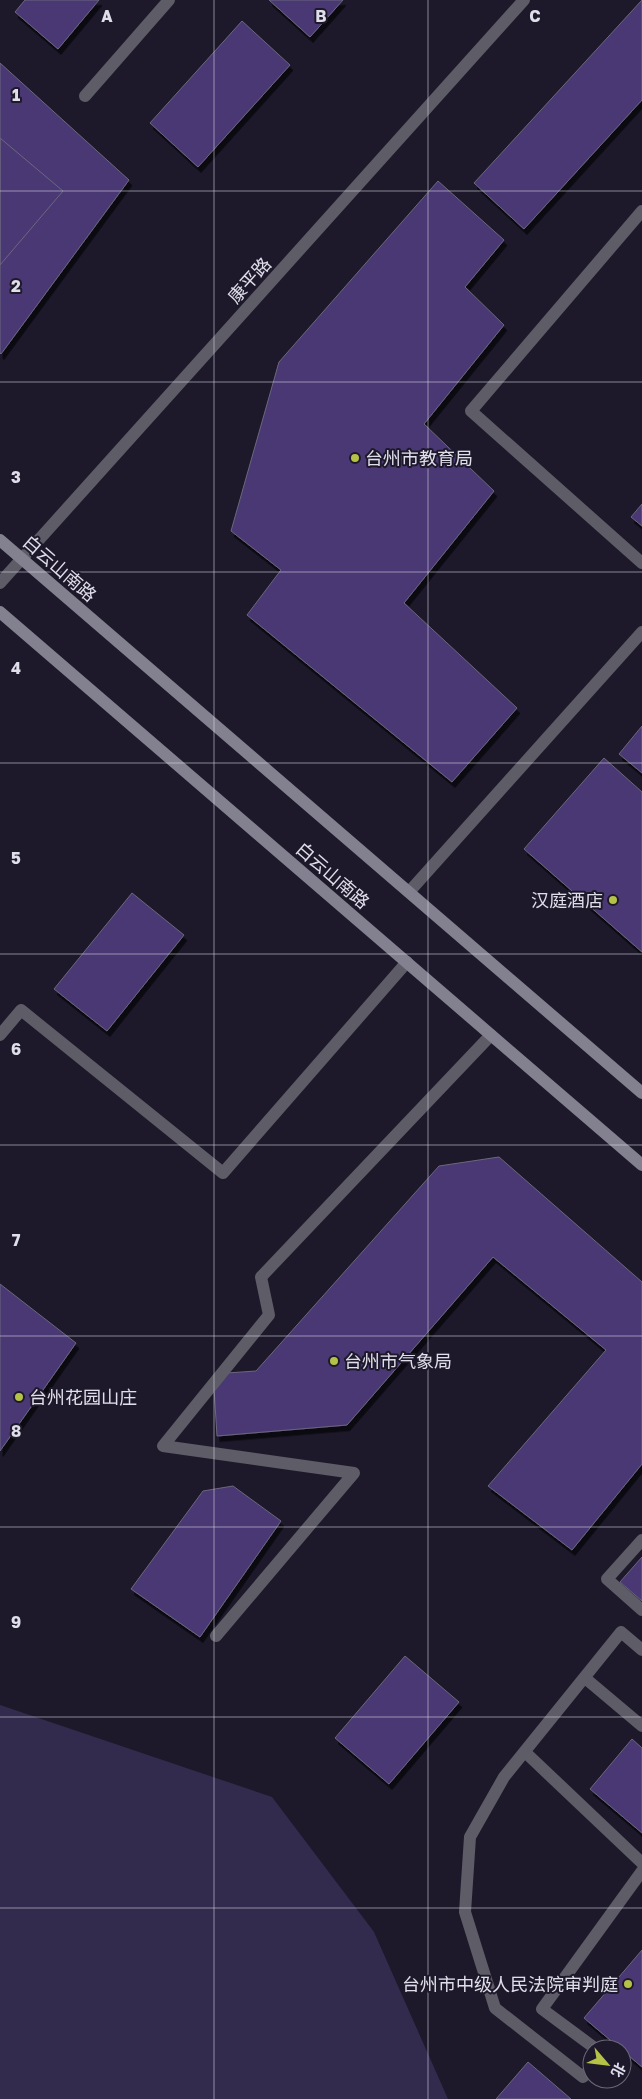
<svg xmlns="http://www.w3.org/2000/svg" width="642" height="2099" font-family="'Golos Text','Noto Sans SC',sans-serif">
<style>
.green{fill:#332b4d}
.building{fill:#483873;stroke:#6c677e;filter:url(#shadow)}
.lines{fill:none;stroke-linecap:round;stroke-linejoin:round}
.service{stroke:#5e5c66;stroke-width:12}
.minor{stroke:#5e5c66;stroke-width:12}
.tertiary{stroke:#5e5c66;stroke-width:12}
.secondary{stroke:#838090;stroke-width:12}
.grid{fill:none;stroke:#e0deeb;stroke-width:1;stroke-opacity:0.55}
.poi-dot{fill:#b6c148;stroke:#1d192b;stroke-width:2}
.labels{text-anchor:middle;dominant-baseline:central;stroke-width:4;stroke-linejoin:round;paint-order:stroke}
.street-label{font-size:18px;fill:#e0deeb;stroke:#1d192b}
.poi-label{font-size:18px;fill:#e0deeb;stroke:#1d192b;text-anchor:start}
.grid-label{font-size:16px;text-anchor:middle;font-weight:bold;fill:#e0deeb;stroke:#1d192b;stroke-width:4;stroke-linejoin:round;paint-order:stroke}
</style>
<defs>
<filter id="shadow"><feDropShadow dx="3" dy="5.5" stdDeviation="0" flood-color="#0009"/></filter>
</defs>
<rect width="100%" height="100%" fill="#1d192b"/>
<!-- green -->
<path class="green" d="M 0,1705 L 272,1797 L 374,1932 L 448,2099 L 0,2099 Z"/>
<!-- building -->
<path class="building" d="M 25,0 L 99,0 L 58,49 L 15,12 Z
M 269,0 L 343,0 L 310,37 Z
M 642,0 L 642,100 L 524,229 L 474,183 Z
M 242,21 L 290,65 L 198,167 L 150,123 Z
M 0,63 L 129,180 L 1,354 L 0,353 Z
M 0,138 L 63,191 L 0,265 Z
M 438,181 L 504,240 L 465,287 L 504,325 L 424,424 L 494,491 L 404,603 L 517,708 L 452,782 L 247,615 L 281,570 L 231,531 L 279,362 Z
M 642,504 L 642,526 L 631,517 Z
M 642,726 L 642,773 L 619,754 Z
M 604,758 L 642,792 L 642,952 L 524,849 Z
M 132,893 L 184,935 L 107,1031 L 54,989 Z
M 499,1157 L 642,1282 L 642,1464 L 572,1550 L 488,1486 L 606,1350 L 493,1257 L 347,1425 L 217,1436 L 214,1388 L 227,1373 L 256,1371 L 439,1166 Z
M 0,1284 L 76,1343 L 0,1451 Z
M 233,1486 L 281,1521 L 200,1637 L 131,1589 L 203,1491 Z
M 642,1557 L 642,1601 L 620,1582 Z
M 405,1656 L 459,1702 L 389,1784 L 335,1738 Z
M 632,1739 L 642,1748 L 642,1833 L 590,1789 Z
M 642,1950 L 642,2067 L 584,2018 Z
M 528,2062 L 571,2099 L 496,2099 Z"/>
<g class="lines">
<!-- service -->
<path class="service" d="M 85,96 L 169,0
M 409,892 L 642,632
M 642,1540 L 607,1579 L 642,1610
M 216,1636 L 354,1473 L 163,1446 L 269,1315 L 261,1277 L 491,1035
M 585,1678 L 642,1726
M 525,1752 L 642,1863
M 596,2049 L 542,2009 L 642,1871
M 592,2067 L 583,2077 L 495,2008 L 465,1912 L 470,1837 L 504,1777 L 621,1632 L 642,1650"/>
<!-- minor -->
<path class="minor" d="M 642,211 L 471,411 L 642,563
M 0,1035 L 21,1010 L 223,1173 L 407,962"/>
<!-- tertiary -->
<path class="tertiary" d="M 0,583 L 524,0"/>
<!-- secondary -->
<path class="secondary" d="M 0,540 L 642,1093
M 0,612 L 642,1165"/>
</g>
<!-- grid -->
<path class="grid" d="M 214,0 L 214,2099M 428,0 L 428,2099M 0,191 L 642,191M 0,382 L 642,382M 0,572 L 642,572M 0,763 L 642,763M 0,954 L 642,954M 0,1145 L 642,1145M 0,1336 L 642,1336M 0,1527 L 642,1527M 0,1717 L 642,1717M 0,1908 L 642,1908"/>
<!-- markers -->
<g class="poi-dot">
<circle cx="355" cy="458" r="5"/>
<circle cx="613" cy="900" r="5"/>
<circle cx="334" cy="1361" r="5"/>
<circle cx="19" cy="1397" r="5"/>
<circle cx="628" cy="1984" r="5"/>
</g>
<g class="labels">
<!-- street labels -->
<g class="street-label">
<text transform="translate(249 280) rotate(-48)">康平路</text>
<text transform="translate(60 568) rotate(41)">白云山南路</text>
<text transform="translate(333 875) rotate(41)">白云山南路</text>
</g>
<!-- poi labels -->
<g class="poi-label">
<text x="365" y="458">台州市教育局</text>
<text x="603" y="900" text-anchor="end">汉庭酒店</text>
<text x="344" y="1361">台州市气象局</text>
<text x="29" y="1397">台州花园山庄</text>
<text x="618" y="1984" text-anchor="end">台州市中级人民法院审判庭</text>
</g>
</g>
<g class="grid-label">
<text x="107" y="22">A</text>
<text x="321" y="22">B</text>
<text x="535" y="22">C</text>
<text x="16" y="101">1</text>
<text x="16" y="292">2</text>
<text x="16" y="483">3</text>
<text x="16" y="674">4</text>
<text x="16" y="864">5</text>
<text x="16" y="1055">6</text>
<text x="16" y="1246">7</text>
<text x="16" y="1437">8</text>
<text x="16" y="1628">9</text>
</g>
<!-- north arrow -->
<g transform="translate(607 2064) rotate(118)"><circle r="24" fill="#1d192b" stroke="#6b6878"/>
<path d="M0-4L9 19L0 12L-9 19Z" fill="#b6c148"/>
<text y="-8" font-size="14" font-weight="bold" text-anchor="middle" fill="#e0deeb">北</text>
</g>
</svg>
